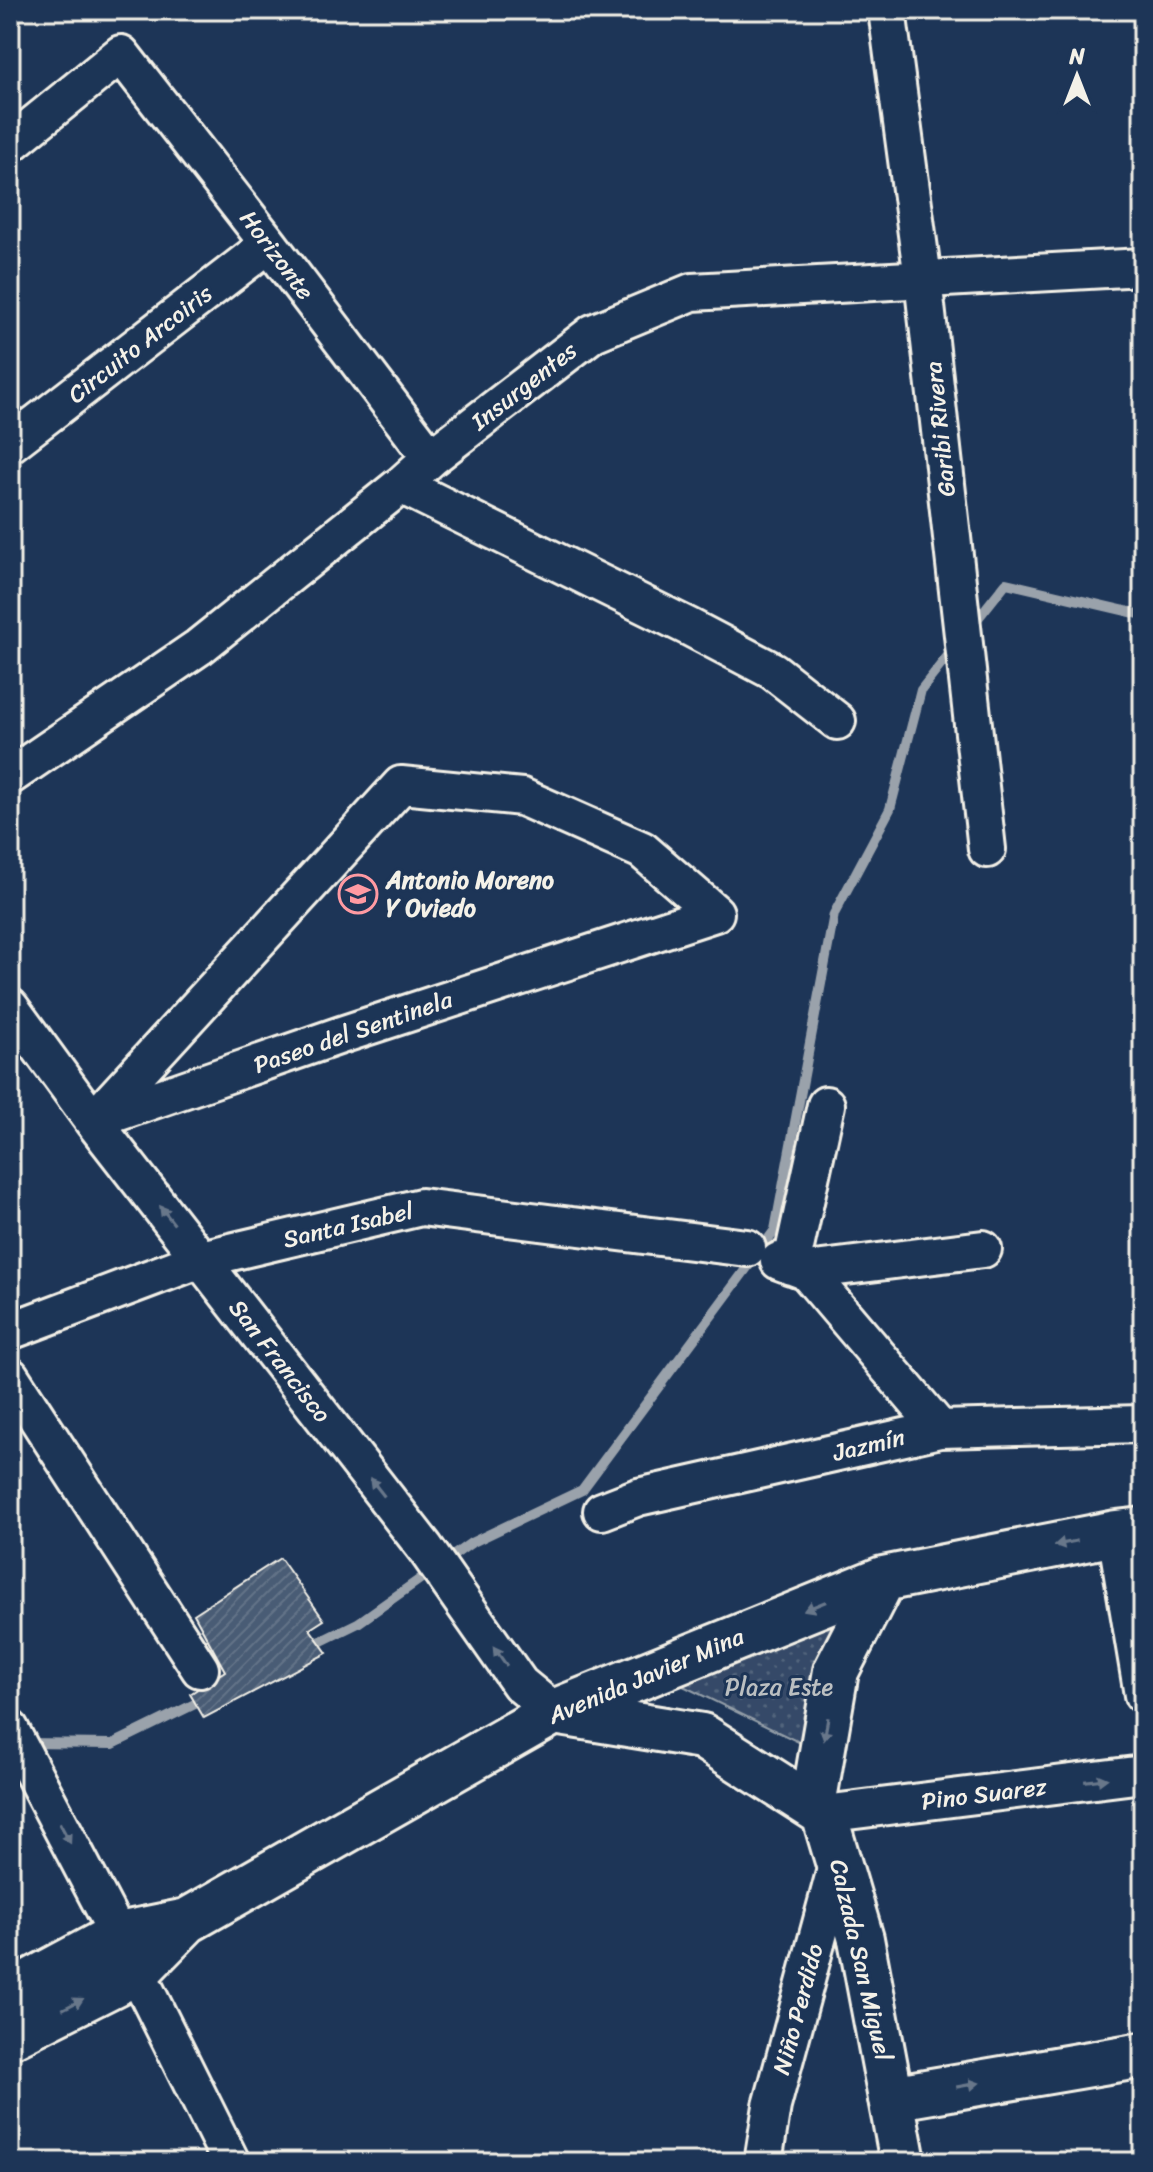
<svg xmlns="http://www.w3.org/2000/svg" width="1153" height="2172" font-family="Sriracha,sans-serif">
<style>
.park{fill:url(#park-dots);stroke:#949ea8;stroke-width:2}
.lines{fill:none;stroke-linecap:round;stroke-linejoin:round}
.stream{stroke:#9aa2ab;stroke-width:10}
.building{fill:url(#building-hatch);stroke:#f4f1e8;stroke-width:2}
.street-casing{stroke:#f4f1e8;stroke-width:42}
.secondary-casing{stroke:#f4f1e8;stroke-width:50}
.primary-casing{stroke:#f4f1e8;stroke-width:50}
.street{stroke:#1d3557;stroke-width:36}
.secondary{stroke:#1d3557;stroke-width:44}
.primary{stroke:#1d3557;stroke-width:44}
.oneway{fill:#68778a}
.labels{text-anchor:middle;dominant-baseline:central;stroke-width:6;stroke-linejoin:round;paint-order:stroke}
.street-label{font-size:24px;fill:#f4f1e8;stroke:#1d3557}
.poi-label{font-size:24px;font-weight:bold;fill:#f4f1e8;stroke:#1d3557;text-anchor:start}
.park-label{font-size:24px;fill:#bbbfc1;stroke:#1d3557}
</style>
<defs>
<pattern id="park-dots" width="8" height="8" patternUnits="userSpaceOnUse" patternTransform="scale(2)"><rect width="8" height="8" fill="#354a67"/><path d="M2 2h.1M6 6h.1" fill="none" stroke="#53657d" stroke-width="1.8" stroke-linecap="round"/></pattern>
<pattern id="building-hatch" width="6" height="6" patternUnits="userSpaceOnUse" patternTransform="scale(2)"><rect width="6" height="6" fill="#485b74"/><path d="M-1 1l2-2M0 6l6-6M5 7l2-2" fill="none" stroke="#637388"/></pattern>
</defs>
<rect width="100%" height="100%" fill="#1d3557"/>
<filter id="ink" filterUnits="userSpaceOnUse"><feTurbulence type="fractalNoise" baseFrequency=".0125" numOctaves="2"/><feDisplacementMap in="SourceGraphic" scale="16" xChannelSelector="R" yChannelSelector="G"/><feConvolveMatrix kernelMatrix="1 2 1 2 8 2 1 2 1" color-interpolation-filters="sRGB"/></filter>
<g filter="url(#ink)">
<!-- park -->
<path class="park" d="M 836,1622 L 813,1749 L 675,1682 Z"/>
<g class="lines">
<!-- stream -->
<path class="stream" d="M 971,627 L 1006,583 L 1143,615
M 309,1647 L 358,1623 L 471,1543 L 582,1490 L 775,1230 L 834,914 L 890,809 L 921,690 L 954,648
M 24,1743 L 113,1744 L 205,1699"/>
</g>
<!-- building -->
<path class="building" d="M 280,1558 L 324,1620 L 310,1629 L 327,1653 L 204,1718 L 190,1694 L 225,1671 L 194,1614 Z"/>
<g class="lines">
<defs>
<path id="street" d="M 887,10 L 923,279 L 987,849
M 10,144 L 121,54 L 269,244 L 431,458
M 10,444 L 269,244
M 401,485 L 689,627 L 773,671 L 837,721
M 10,776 L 199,647 L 401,485 L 431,458 L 593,333 L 692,292 L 1143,267
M 401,785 L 522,797 L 642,850 L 715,913 L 341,1035 L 93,1121 Z
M 10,1007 L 93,1121 L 425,1548 L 520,1684 L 554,1712
M 779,1261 L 806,1271 L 940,1429
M 791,1266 L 826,1105
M 806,1271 L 983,1249
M 10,1331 L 201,1259 L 421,1207 L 747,1248
M 10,1376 L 200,1669
M 602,1511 L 638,1497 L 940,1429 L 1143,1424
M 1116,1533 L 1143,1695
M 10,1729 L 118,1935 L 231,2162
M 824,1814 L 1143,1774
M 763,2162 L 772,2106 L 839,1858"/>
<path id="secondary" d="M 554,1712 L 883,1579 L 1116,1533 L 1143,1530
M 813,1805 L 836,1671 L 883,1579
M 891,2098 L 1143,2055"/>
<path id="primary" d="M 10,1993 L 118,1935 L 187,1921
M 10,2036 L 137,1972 L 187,1921 L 554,1712 L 702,1736 L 824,1814 L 861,1939 L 903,2162"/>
</defs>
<!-- street casing -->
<use href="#street" class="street-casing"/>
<!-- secondary casing -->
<use href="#secondary" class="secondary-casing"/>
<!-- primary casing -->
<use href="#primary" class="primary-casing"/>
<!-- street -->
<use href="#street" class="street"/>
<!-- secondary -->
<use href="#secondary" class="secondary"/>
<!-- primary -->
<use href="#primary" class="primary"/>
</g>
<!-- one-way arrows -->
<defs><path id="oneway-solid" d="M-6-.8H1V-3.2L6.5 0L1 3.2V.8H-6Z" transform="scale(2)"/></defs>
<g class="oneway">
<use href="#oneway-solid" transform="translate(167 1215) rotate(-128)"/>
<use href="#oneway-solid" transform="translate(377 1487) rotate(-128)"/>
<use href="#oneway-solid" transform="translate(1066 1543) rotate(169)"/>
<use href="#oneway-solid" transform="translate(815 1606) rotate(158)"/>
<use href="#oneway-solid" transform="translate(500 1656) rotate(-125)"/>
<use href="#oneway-solid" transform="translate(826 1729) rotate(100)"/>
<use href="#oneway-solid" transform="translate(1096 1780) rotate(-7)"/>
<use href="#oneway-solid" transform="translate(65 1833) rotate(62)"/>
<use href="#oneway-solid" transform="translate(73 2004) rotate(-27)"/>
<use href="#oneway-solid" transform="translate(968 2085) rotate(-10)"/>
</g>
</g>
<!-- icons -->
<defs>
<symbol id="school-ring" viewBox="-11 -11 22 22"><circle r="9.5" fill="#1d3557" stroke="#ff9aa2" stroke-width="1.5"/><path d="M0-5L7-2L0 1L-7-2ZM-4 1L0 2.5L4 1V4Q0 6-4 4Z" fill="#ff9aa2"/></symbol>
</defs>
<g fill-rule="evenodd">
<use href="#school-ring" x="336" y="872" width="44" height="44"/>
</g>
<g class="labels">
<!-- street labels -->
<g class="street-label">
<text transform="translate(277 255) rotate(53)">Horizonte</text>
<text transform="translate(140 344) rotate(-38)">Circuito Arcoiris</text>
<text transform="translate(524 386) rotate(-38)">Insurgentes</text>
<text transform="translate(940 429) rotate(-96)">Garibi Rivera</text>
<text transform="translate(353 1032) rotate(-19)">Paseo del Sentinela</text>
<text transform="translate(348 1225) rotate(-13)">Santa Isabel</text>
<text transform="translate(280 1361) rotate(52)">San Francisco</text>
<text transform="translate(869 1445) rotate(-13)">Jazmín</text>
<text transform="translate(646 1676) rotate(-23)">Avenida Javier Mina</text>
<text transform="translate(984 1794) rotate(-7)">Pino Suarez</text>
<text transform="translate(861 1960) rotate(77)">Calzada San Miguel</text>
<text transform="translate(798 2009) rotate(-75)">Niño Perdido</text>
</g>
<!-- poi labels -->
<g class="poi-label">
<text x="386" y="880">Antonio Moreno<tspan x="386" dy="28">Y Oviedo</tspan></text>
</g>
<!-- park labels -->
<g class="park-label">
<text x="779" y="1687">Plaza Este</text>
</g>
</g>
<!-- margin -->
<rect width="1153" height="2172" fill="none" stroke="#1d3557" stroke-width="40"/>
<rect x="20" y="20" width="1113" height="2132" fill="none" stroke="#f4f1e8" stroke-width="3" filter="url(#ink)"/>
<!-- north arrow -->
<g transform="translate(1077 76)" stroke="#1d3557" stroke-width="6" paint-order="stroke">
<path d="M0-6L14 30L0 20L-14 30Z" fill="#f4f1e8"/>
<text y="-12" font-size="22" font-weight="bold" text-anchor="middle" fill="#f4f1e8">N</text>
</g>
</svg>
